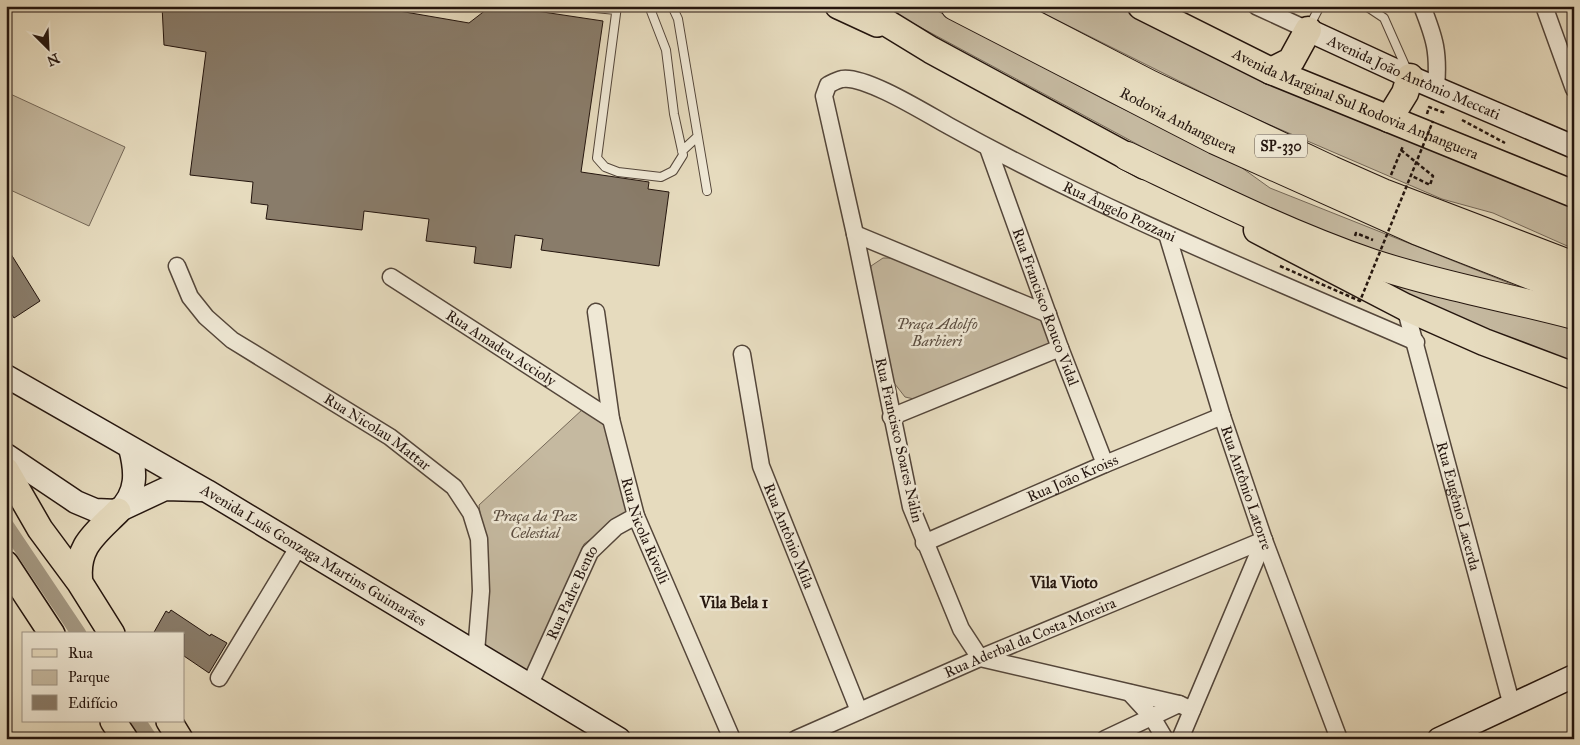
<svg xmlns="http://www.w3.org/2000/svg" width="1580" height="745" font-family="'IM FELL Great Primer',serif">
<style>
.green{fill:#c5b9a0;stroke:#746757}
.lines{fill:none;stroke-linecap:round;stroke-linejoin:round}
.canal{stroke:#a49882;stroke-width:15}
.building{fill:#897c6a;stroke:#24150e}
.service-casing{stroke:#54463a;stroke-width:10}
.minor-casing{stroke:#54463a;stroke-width:19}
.secondary-casing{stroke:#24150e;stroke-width:25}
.primary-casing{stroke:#24150e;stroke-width:28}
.trunk-casing{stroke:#24150e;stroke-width:29}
.motorway-casing{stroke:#24150e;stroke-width:30}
.path{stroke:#24150e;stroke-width:2.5;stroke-dasharray:4 2.5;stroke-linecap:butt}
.service{stroke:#efe8d5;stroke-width:8}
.minor{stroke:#efe8d5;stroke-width:16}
.secondary{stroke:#efe8d5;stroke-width:22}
.primary{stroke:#e6dbbe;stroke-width:25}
.trunk{stroke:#e6dbbe;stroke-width:26}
.motorway{stroke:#e6dbbe;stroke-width:28}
.path-bridge{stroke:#24150e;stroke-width:2.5;stroke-dasharray:4 2.5;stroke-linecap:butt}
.labels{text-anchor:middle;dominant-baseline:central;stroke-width:5;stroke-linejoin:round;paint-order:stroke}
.shield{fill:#efe8d5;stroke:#61544a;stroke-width:1}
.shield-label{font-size:14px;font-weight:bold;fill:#24150e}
.street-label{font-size:15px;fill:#24150e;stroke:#efe8d5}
.park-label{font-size:15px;font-style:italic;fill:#5c4e41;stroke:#efe8d5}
.neighbourhood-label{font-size:16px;font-weight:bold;fill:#24150e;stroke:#efe8d5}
</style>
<rect width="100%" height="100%" fill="#e6dbbe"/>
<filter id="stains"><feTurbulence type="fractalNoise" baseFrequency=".004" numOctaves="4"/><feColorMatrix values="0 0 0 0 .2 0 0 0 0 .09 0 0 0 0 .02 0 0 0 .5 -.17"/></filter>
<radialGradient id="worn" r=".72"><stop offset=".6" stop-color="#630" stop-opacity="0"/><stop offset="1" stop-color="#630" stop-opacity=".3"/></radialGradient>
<!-- green -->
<path class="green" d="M 881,6 L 928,6 L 1107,101 L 1231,160 L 1270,188 L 1544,297 L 1384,260 L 1211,184 Z
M 1029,6 L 1121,6 L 1210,50 L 1574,207 L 1574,249 L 1493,213 L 1442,199 L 1247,115 Z
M 6,92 L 125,147 L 89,226 L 6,188 Z
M 883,258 L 893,258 L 1046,316 L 1055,342 L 914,399 L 905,397 L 891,379 L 869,277 L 871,266 Z
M 1366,275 L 1574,319 L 1574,366 L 1523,348 Z
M 583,409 L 607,427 L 627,513 L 584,544 L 528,677 L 483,645 L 489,584 L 479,505 Z"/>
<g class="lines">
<!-- canal -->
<path class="canal" d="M 6,525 L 79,634
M 138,721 L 150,739"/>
</g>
<!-- building -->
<path class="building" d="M 162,6 L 370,6 L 469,23 L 491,6 L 503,6 L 603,21 L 581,172 L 649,182 L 648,189 L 669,192 L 659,266 L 541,250 L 543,239 L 515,235 L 511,268 L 474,263 L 476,247 L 426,241 L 429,219 L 364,211 L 362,230 L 266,219 L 268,205 L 251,203 L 253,182 L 190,175 L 206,52 L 164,45 Z
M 6,246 L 40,301 L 14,318 L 6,305 Z
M 171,610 L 210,636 L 211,634 L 227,643 L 209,673 L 184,656 L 184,634 L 153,634 L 166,611 L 169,613 Z"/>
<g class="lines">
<defs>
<path id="service" d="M 574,6 L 616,10
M 617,6 L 597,158 L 605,167 L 618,172 L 661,177 L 673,171 L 683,155 L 674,114 L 666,50 L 649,6
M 672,6 L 678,19 L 707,191
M 1366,6 L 1384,18 L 1407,70
M 1309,27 L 1320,6
M 682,151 L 697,137"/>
<g id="minor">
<path d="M 1256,6 L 1308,30"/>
<path d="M 1422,6 C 1435,39 1439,52 1436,88"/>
<path d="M 1544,6 L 1574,89"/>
<path id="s1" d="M 988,148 L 1060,348 L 1105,464"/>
<path d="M 855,234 L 1048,314"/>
<path id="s2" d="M 1167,234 L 1222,416 L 1264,540 L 1339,739"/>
<path id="s3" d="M 177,266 L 190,297 L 206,317 L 232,340 L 390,437 L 454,487 L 471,513 L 479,539 L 481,591 L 476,652"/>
<path id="s4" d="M 391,277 L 611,419"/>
<path id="s5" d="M 1405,307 L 1512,706"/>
<path id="s6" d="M 596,312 L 611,419 L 636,516 L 732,739"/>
<path id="s7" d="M 742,354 L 761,466 L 859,711"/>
<path d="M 891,417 L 1060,348"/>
<path id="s8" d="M 924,543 L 1105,464 L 1222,416"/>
<path d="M 219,678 L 299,546"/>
<path id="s9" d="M 530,684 L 590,552 L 616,527 L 636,516"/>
<path d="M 1130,693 L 1152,717 L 1165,739"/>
<path id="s10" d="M 1192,710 L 1179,704 L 980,658 L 961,629 L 911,507 L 855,234 L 824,96 L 828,85 C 832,83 837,80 842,79 C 865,75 927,114 949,126 C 1099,209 1259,274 1416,342"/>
<path id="s11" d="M 796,739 L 980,658 L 1264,540"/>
<path d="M 1105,739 L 1179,704"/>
<path d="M 1180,739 L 1264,540"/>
</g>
<g id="secondary">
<path id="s12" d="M 1308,30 L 1410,77 L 1574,147"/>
<path id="s13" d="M 6,376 L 207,491 L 619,739"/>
<path d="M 6,455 L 76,502 L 95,510 L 118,511 L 165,489 L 201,490"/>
<path d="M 118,511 C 138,493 136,471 130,448"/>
<path d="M 1439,739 L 1574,676"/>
</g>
<path id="primary" d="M 838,6 L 877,24
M 6,470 L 40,529 L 80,583 L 112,634
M 6,564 L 52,634
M 80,583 C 75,547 95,534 118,511
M 113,721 L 125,739
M 169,721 L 180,739"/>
<g id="trunk">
<path d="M 859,6 L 931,50 L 1145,166"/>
<path id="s14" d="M 1141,6 L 1271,71 L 1574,194"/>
<path d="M 1271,71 L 1291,61 L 1308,30"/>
<path d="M 1389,119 L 1405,93 L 1410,77"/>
<path d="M 1257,230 L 1405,307 L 1484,342 L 1574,376"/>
</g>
<g id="motorway">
<path id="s15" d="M 955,6 L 1215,140 L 1418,231 L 1574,292"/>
<path d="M 998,6 L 1151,85 L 1331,170 L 1383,193 L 1574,266"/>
<path d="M 1127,156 C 1207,194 1287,234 1371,263 C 1437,285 1506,297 1574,315"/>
</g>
</defs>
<!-- service casing -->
<use href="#service" class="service-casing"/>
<!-- minor casing -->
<use href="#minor" class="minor-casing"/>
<!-- secondary casing -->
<use href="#secondary" class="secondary-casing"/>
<!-- primary casing -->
<use href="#primary" class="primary-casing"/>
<!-- trunk casing -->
<use href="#trunk" class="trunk-casing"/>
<!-- motorway casing -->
<use href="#motorway" class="motorway-casing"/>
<!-- path -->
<path class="path" d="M 1427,114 L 1429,107 L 1445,113
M 1462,120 L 1505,143
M 1401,150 L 1433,176 L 1430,185 L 1412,176
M 1391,175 L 1403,146
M 1355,236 L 1356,233 L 1373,240"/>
<!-- service -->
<use href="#service" class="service"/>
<!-- minor -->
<use href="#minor" class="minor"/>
<!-- secondary -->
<use href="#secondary" class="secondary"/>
<!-- primary -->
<use href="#primary" class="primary"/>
<!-- trunk -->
<use href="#trunk" class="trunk"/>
<!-- motorway -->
<use href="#motorway" class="motorway"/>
<!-- path-bridge -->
<path class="path-bridge" d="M 1280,266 L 1360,301 L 1433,121"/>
</g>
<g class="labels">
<!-- shield labels -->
<rect class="shield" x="1255" y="134.5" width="52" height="23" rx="4"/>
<g class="shield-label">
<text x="1281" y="146">SP-330</text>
</g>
<!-- street labels -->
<g class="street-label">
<text stroke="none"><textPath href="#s12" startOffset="116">Avenida João Antônio Meccati</textPath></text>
<text stroke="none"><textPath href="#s14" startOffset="236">Avenida Marginal Sul Rodovia Anhanguera</textPath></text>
<text stroke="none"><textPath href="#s15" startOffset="251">Rodovia Anhanguera</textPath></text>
<text stroke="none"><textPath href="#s10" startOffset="1141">Rua Ângelo Pozzani</textPath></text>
<text stroke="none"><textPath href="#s1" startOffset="169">Rua Francisco Rouco Vidal</textPath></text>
<text stroke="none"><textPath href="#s4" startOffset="131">Rua Amadeu Accioly</textPath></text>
<text stroke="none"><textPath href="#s3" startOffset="266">Rua Nicolau Mattar</textPath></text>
<text transform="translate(899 440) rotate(77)">Rua Francisco Soares Nalin</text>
<text stroke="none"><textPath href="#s8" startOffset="162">Rua João Kroiss</textPath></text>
<text stroke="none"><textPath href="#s2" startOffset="266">Rua Antônio Latorre</textPath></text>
<text stroke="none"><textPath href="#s5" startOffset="206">Rua Eugênio Lacerda</textPath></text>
<text stroke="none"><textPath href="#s6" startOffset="225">Rua Nicola Rivelli</textPath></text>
<text stroke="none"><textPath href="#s7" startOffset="189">Rua Antônio Mila</textPath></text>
<text stroke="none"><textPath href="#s13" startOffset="356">Avenida Luís Gonzaga Martins Guimarães</textPath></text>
<text stroke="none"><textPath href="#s9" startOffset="101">Rua Padre Bento</textPath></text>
<text stroke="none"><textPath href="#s11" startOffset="255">Rua Aderbal da Costa Moreira</textPath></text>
</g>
<!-- park labels -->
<g class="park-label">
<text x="937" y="324">Praça Adolfo<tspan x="937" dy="17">Barbieri</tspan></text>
<text x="535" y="516">Praça da Paz<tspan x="535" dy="17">Celestial</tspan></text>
</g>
<!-- neighbourhood labels -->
<g class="neighbourhood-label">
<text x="1064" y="582">Vila Vioto</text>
<text x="734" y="602">Vila Bela 1</text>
</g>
</g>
<!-- margin -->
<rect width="1580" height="745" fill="none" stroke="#e6dbbe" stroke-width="25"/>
<rect x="8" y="8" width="1565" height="730" fill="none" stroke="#24150e" stroke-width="2.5"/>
<rect x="12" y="12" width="1555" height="720" fill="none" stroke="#24150e"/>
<!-- legend -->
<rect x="22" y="632" width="162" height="90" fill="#efe8d5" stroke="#9e9485"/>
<rect x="32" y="649" width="25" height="8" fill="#e6dbbe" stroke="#9e9485"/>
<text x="68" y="658" font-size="15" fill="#24150e">Rua</text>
<rect x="32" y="670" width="25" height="15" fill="#c5b9a0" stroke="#9e9485"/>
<text x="68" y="682" font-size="15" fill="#24150e">Parque</text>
<rect x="32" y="695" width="25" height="15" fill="#897c6a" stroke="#9e9485"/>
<text x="68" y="708" font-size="15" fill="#24150e">Edifício</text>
<!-- north arrow -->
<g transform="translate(48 48) rotate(156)" stroke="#efe8d5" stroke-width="4" paint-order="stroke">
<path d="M0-4L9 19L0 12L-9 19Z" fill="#24150e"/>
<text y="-8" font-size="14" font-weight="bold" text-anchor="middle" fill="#24150e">N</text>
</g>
<rect width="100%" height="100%" filter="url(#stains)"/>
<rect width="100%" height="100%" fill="url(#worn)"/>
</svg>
